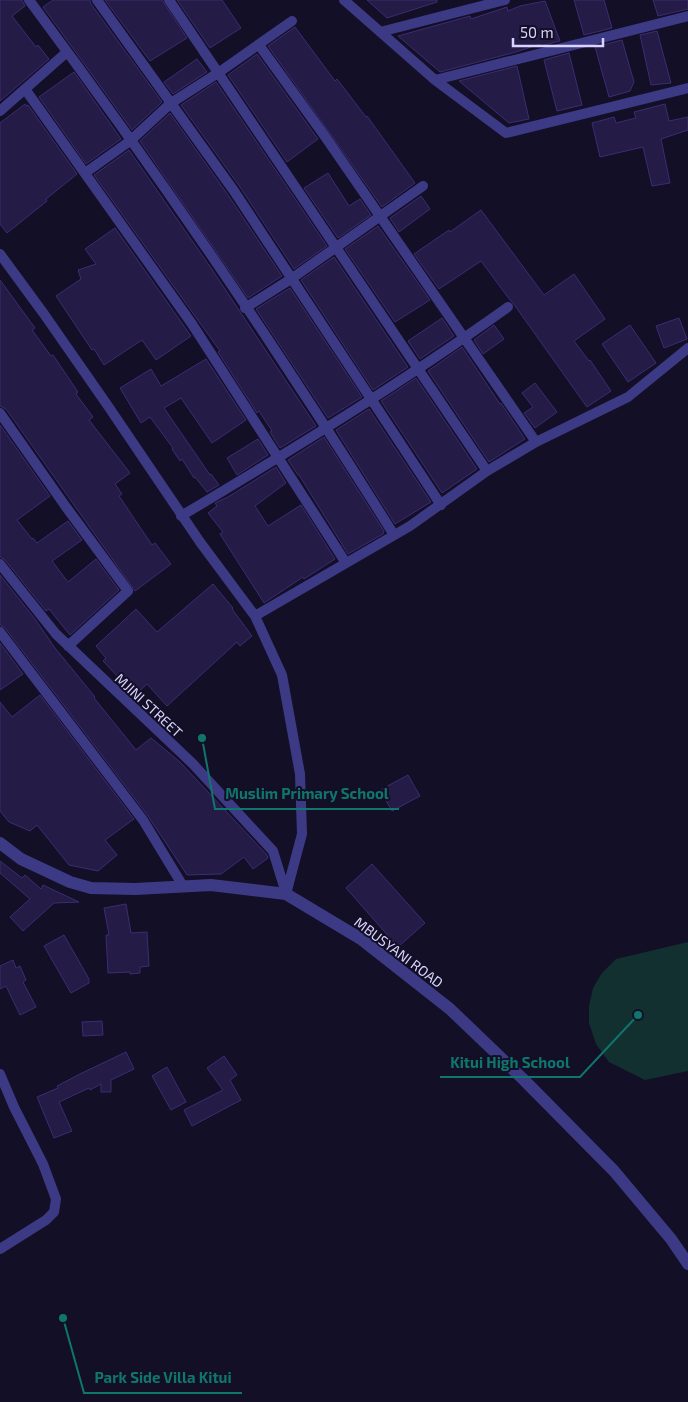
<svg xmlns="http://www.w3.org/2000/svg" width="688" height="1402" font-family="'Exo 2',sans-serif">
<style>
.green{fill:#12302f}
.building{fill:#241b47;stroke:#3b2d73}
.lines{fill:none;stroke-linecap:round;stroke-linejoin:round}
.minor{stroke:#3d3a85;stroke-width:10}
.tertiary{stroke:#3d3a85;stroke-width:12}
.labels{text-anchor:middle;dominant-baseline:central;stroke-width:4;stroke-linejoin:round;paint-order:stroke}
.street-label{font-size:14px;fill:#d9d4ff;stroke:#130f26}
.leader{fill:none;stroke:#0f766e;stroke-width:2}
.callout-dot{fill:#0f766e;stroke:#130f26;stroke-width:2}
.callout-label{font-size:15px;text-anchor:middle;font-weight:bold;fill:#0f766e;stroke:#130f26;stroke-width:4;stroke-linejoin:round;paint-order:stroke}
</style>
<rect width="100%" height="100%" fill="#130f26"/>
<!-- green -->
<path class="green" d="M 688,942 L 688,1071 L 645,1080 L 609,1062 L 596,1044 L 589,1023 L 589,1006 L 593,988 L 602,973 L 616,959 Z"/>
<!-- building -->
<path class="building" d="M 0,0 L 22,0 L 25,6 L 12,16 L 36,47 L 38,45 L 49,59 L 0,101 Z
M 53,0 L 90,0 L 91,4 L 162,102 L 132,130 L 43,7 Z
M 105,0 L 162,0 L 187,38 L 150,61 Z
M 177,0 L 222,0 L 241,28 L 210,48 Z
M 367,0 L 437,0 L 437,2 L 387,18 Z
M 574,0 L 604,0 L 612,28 L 584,35 Z
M 653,0 L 688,0 L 688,9 L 658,16 Z
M 545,1 L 560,41 L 540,46 L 540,44 L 516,52 L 440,72 L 398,36 L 470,16 L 471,19 L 507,7 L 508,11 L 520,6 Z
M 295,27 L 335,81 L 337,79 L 366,117 L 367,116 L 415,183 L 382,207 L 268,46 Z
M 657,31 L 671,83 L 651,85 L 640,35 Z
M 622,40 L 634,82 L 630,91 L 609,97 L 595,47 Z
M 569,53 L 582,105 L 557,111 L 544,60 Z
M 257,54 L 318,139 L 287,162 L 228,75 Z
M 197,59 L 207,72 L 173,94 L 164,82 Z
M 517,66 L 529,119 L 509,123 L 459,81 Z
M 74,72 L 121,139 L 86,164 L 39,97 Z
M 216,82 L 327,246 L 294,269 L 240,187 L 181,105 Z
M 25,104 L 26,106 L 28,105 L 77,174 L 46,199 L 47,201 L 7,233 L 0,224 L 0,123 Z
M 665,104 L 669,121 L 688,117 L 688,130 L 661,139 L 670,183 L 652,186 L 643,147 L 600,157 L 592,123 L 614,117 L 616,123 L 636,118 L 634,112 Z
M 170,113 L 228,195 L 282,276 L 248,298 L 140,141 Z
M 129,150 L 211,268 L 316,426 L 280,448 L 270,432 L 272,431 L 259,411 L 257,413 L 218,352 L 220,351 L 94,175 Z
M 328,173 L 349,206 L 360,199 L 371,215 L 338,238 L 304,188 Z
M 421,196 L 430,209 L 399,232 L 390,218 Z
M 481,210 L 544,295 L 574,274 L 605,319 L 574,341 L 589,361 L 590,360 L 611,391 L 587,407 L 513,303 L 510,300 L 481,261 L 439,289 L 414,254 L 449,230 L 450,232 Z
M 378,226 L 430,300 L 395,322 L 345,249 Z
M 115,228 L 191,336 L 156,360 L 142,340 L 104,365 L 94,349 L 92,350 L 56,296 L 81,279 L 78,270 L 96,264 L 85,249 Z
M 334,257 L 408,367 L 373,390 L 301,280 Z
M 0,280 L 35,328 L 32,330 L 51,356 L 53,355 L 78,392 L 76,394 L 93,417 L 89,420 L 130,473 L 115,484 L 122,494 L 119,496 L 152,545 L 155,543 L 171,564 L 135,591 L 6,409 L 0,406 Z
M 290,288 L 362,397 L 328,418 L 256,309 Z
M 442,318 L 454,336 L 420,359 L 408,341 Z
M 679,318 L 687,339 L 664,348 L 656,326 Z
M 494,325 L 504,339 L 483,354 L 474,340 Z
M 630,325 L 656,363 L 628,382 L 602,344 Z
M 462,347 L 500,404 L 501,403 L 525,439 L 489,462 L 428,371 Z
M 206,359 L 246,420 L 212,443 L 181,398 L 164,408 L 210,475 L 211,474 L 219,485 L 207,492 L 195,477 L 194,478 L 182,459 L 180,461 L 172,449 L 173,448 L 150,417 L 141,423 L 120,388 L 151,369 L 161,386 Z
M 416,378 L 477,469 L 442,493 L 381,401 Z
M 535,383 L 557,412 L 535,428 L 524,413 L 533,407 L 522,393 Z
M 369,409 L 431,502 L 395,524 L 336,430 Z
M 0,425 L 50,496 L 17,520 L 32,539 L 33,538 L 37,543 L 68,521 L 82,540 L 52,561 L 68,582 L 96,559 L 119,590 L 70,635 L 49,609 L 46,611 L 5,560 L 0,557 Z
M 324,437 L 384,531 L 383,534 L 348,554 L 299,475 L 298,475 L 288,460 Z
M 258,439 L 268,455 L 237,475 L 227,458 Z
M 276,467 L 286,483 L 255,506 L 268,526 L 301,505 L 335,559 L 304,579 L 303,577 L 264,603 L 220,534 L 223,532 L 208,513 L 217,506 L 215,503 L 228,497 Z
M 0,575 L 35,619 L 55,648 L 95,697 L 94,698 L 136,750 L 151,738 L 180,762 L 267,855 L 268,858 L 253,869 L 244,857 L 221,874 L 187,875 L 148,816 L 5,628 L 0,625 Z
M 213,584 L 233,608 L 232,609 L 252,636 L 240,646 L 237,642 L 167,706 L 147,684 L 135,695 L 103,661 L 106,658 L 96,646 L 136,609 L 157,632 Z
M 0,643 L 23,674 L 0,690 Z
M 40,695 L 134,819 L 105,840 L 117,855 L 98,871 L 69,865 L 37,825 L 30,831 L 9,822 L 0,811 L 0,702 L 12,717 Z
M 408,775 L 420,796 L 392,811 L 380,790 Z
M 0,861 L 22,878 L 25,875 L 41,889 L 43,885 L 79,902 L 54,903 L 23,931 L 10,917 L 30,899 L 0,873 Z
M 372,864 L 425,923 L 398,947 L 346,888 Z
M 126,904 L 131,933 L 147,932 L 149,966 L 140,967 L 140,973 L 130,974 L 130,972 L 108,973 L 106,935 L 109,935 L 104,908 Z
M 64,935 L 89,979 L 89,983 L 71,993 L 44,946 Z
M 13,960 L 16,968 L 20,966 L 26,980 L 23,982 L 36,1007 L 20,1015 L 6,986 L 0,989 L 0,966 Z
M 102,1021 L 103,1035 L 83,1036 L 82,1022 Z
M 126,1052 L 134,1069 L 111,1080 L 111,1092 L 101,1092 L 101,1084 L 90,1090 L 89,1088 L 59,1102 L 72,1131 L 54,1138 L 37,1097 L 58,1088 L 57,1086 L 82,1073 Z
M 224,1056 L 237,1075 L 230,1080 L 241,1100 L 192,1126 L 184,1110 L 223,1090 L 207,1068 Z
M 167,1067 L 186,1102 L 171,1110 L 152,1076 Z"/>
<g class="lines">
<!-- minor -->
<path class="minor" d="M 29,0 C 158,173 280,352 394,535
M 97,0 L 234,191 L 441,505
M 169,0 L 487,471
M 344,0 L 435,80 L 506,133 L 688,88
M 380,32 L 505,0
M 259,45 L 324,135 L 536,442
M 435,80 L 688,16
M 25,89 L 192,324 L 346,563
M 0,111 L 67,52
M 85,173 L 130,141 L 171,103 L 218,73 L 292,21
M 0,254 L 44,314 L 108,406 L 200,542 L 255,616 L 282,675 L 300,774 L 302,834 L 286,894
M 245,308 L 291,279 L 423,186
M 0,413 L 66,507 L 128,591 L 68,646
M 181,516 C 292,450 403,382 508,307
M 0,564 L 56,634 L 193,764 L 273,851 L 286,893
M 255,616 L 410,526 L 487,471 L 536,442 L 628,397 L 688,348
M 0,632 L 143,820 L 183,886
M 0,1074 L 14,1107 L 43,1164 L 56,1199 L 54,1212 L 46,1220 L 0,1249"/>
<!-- tertiary -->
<path class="tertiary" d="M 0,843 L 21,859 L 70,882 L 91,888 L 135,889 L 211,885 L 286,894 L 361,939 L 450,1009 L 523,1079 L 614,1171 L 671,1239 L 688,1264"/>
</g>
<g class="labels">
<!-- street labels -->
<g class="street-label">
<text transform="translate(149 705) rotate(43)">MJINI STREET</text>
<text transform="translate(399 952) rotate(37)">MBUSYANI ROAD</text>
</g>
</g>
<!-- callouts -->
<path class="leader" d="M202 738L215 809H399M638 1015L580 1077H440M63 1318L84 1393H242"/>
<g class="callout-dot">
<circle cx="202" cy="738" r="5"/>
<circle cx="638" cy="1015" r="5"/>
<circle cx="63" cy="1318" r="5"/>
</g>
<g class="callout-label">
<text x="307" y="799">Muslim Primary School</text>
<text x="510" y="1068">Kitui High School</text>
<text x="163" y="1383">Park Side Villa Kitui</text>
</g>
<!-- scale -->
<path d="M513 38v8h90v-8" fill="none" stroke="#d9d4ff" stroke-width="2.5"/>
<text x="520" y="38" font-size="15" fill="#d9d4ff" stroke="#130f26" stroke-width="4" paint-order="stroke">50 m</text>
</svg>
